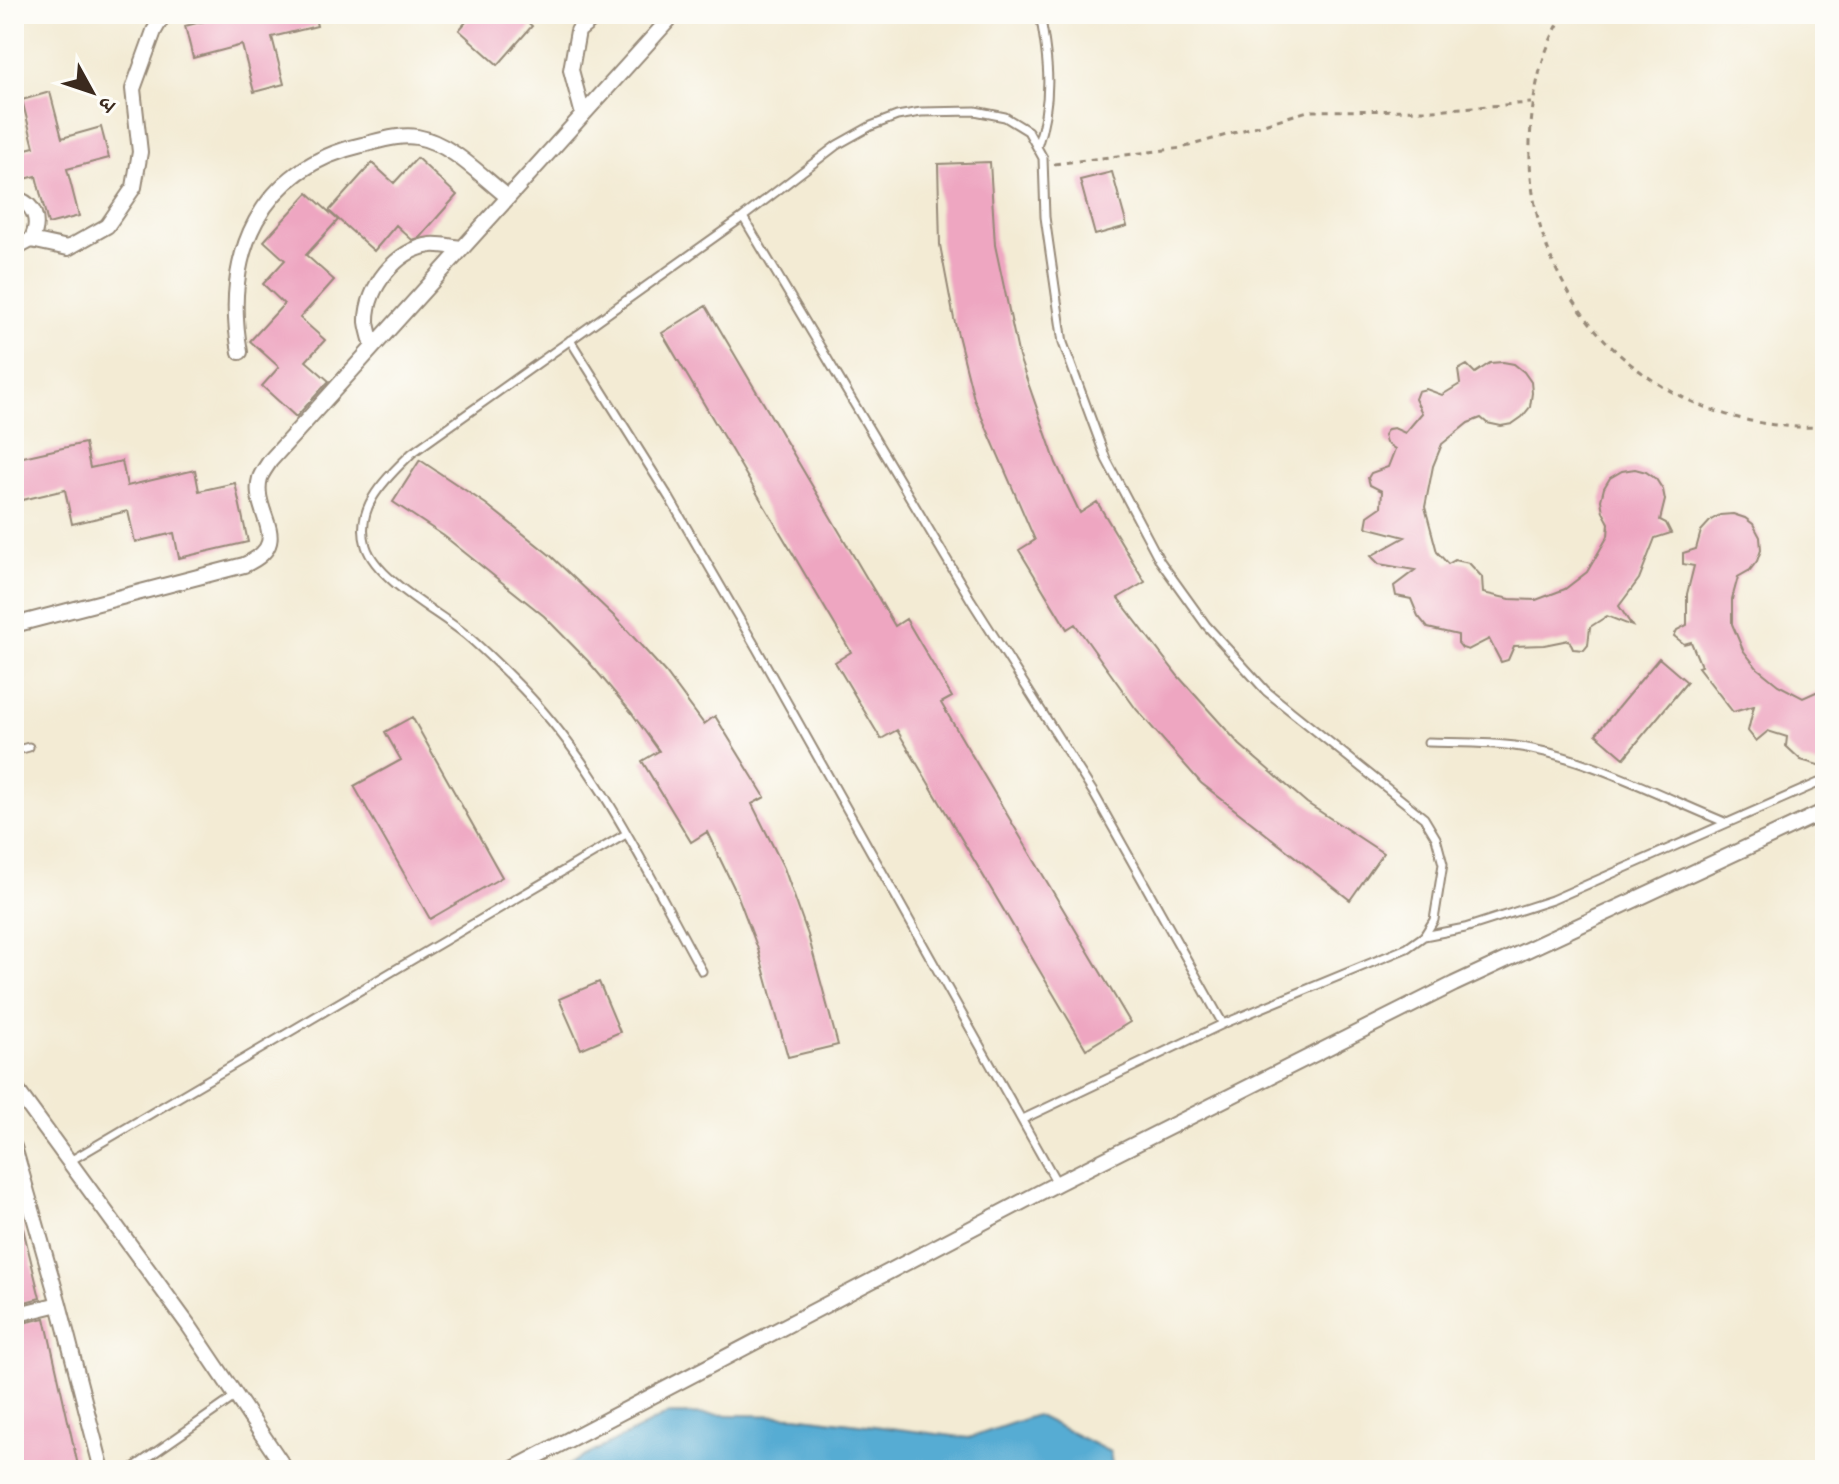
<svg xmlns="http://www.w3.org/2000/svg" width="1839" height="1484" font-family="'Old Standard TT','Noto Serif Devanagari',serif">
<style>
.water{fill:#57acd3;stroke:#496b78;stroke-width:2}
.building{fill:#eea6c1}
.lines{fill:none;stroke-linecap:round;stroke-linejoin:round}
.lane-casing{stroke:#978a79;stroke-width:11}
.street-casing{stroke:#978a79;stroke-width:18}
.path{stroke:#978a79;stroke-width:3;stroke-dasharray:6 6;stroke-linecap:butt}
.lane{stroke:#fff;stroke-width:7}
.street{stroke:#fff;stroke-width:14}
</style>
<rect width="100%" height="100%" fill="#fdfcf7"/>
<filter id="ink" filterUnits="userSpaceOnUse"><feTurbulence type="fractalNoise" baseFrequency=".0125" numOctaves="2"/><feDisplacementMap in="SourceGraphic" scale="16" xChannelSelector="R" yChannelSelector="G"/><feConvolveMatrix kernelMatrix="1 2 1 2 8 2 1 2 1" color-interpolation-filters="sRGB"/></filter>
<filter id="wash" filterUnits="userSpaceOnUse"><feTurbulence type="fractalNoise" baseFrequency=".006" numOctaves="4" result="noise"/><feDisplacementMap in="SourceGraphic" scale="32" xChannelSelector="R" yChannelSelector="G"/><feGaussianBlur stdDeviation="1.8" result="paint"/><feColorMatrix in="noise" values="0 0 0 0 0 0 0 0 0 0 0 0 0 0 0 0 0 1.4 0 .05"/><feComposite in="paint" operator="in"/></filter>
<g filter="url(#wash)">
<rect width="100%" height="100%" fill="#f3ebd4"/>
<!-- water -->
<path class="water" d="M 668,1414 L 796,1416 L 969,1438 L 1036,1415 L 1110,1452 L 1113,1470 L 558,1470 Z"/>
<g id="blocks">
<!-- building -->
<path class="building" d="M 232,14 L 314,14 L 317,26 L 272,37 L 284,84 L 254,92 L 242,45 L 193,58 L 185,26 Z
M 473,14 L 518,14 L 532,26 L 498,65 L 459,30 Z
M 50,92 L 62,138 L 101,127 L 109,158 L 67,169 L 79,216 L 48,224 L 36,176 L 14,182 L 14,152 L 34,147 L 22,100 Z
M 417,158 L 457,195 L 419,238 L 412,240 L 396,225 L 374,251 L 329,211 L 372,163 L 394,183 Z
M 990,162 L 995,245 L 1019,357 L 1056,463 L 1080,513 L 1097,502 L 1145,582 L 1118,598 L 1178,676 L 1240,745 L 1307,803 L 1383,853 L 1350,900 L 1201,783 L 1136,709 L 1075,624 L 1067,629 L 1019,550 L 1035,540 L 974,399 L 954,319 L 940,245 L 938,164 Z
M 1112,172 L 1127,226 L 1095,235 L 1080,180 Z
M 308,193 L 338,220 L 306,255 L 334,280 L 300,318 L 325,340 L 306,361 L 329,381 L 296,417 L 262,386 L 279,367 L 250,341 L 284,304 L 263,284 L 285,260 L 264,241 Z
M 706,306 L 895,626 L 906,619 L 952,697 L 941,703 L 1130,1022 L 1086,1049 L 897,730 L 881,739 L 835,662 L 851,652 L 662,333 Z
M 1503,362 L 1514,364 L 1524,372 L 1531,382 L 1532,393 L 1530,407 L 1522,417 L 1512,424 L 1501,426 L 1487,423 L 1481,418 L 1468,423 L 1442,444 L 1433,466 L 1425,507 L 1437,552 L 1448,564 L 1455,560 L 1469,563 L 1482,577 L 1483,593 L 1510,599 L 1536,600 L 1565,589 L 1587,572 L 1608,536 L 1609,523 L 1603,512 L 1601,500 L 1604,488 L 1610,478 L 1622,471 L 1635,469 L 1646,472 L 1656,479 L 1663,490 L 1665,500 L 1660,520 L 1666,523 L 1671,533 L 1655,538 L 1639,579 L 1619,606 L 1632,626 L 1607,616 L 1590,627 L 1588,645 L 1584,650 L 1573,649 L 1569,640 L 1544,645 L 1514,646 L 1508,660 L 1501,662 L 1489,639 L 1468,650 L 1462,648 L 1458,643 L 1458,635 L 1428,628 L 1418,616 L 1411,599 L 1396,596 L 1394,586 L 1415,570 L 1379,564 L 1371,556 L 1405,537 L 1366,527 L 1368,516 L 1381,507 L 1382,491 L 1370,485 L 1368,478 L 1371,473 L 1388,467 L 1395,449 L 1386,443 L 1384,435 L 1388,429 L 1394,428 L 1405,433 L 1422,413 L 1415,399 L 1418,391 L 1426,389 L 1442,395 L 1460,384 L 1458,370 L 1467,365 L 1475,373 L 1490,363 Z
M 85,443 L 90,468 L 122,461 L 127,486 L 195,470 L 199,491 L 235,483 L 248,542 L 179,558 L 174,533 L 135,542 L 128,511 L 72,524 L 65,490 L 14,502 L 14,459 Z
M 420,460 L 486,504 L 551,556 L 615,617 L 666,673 L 704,724 L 715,716 L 765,797 L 752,804 L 784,868 L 808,935 L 838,1045 L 788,1057 L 758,949 L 737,894 L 707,832 L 691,842 L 642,761 L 659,751 L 631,712 L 588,661 L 544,616 L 444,536 L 393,502 Z
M 1733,514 L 1745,518 L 1753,524 L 1760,537 L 1761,550 L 1757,561 L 1750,570 L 1738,577 L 1732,599 L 1732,624 L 1743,650 L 1757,668 L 1778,685 L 1803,698 L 1816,692 L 1825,692 L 1825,767 L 1801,760 L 1786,746 L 1787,737 L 1768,731 L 1756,741 L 1748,731 L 1754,706 L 1733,712 L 1698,667 L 1701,666 L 1691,642 L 1684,644 L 1674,636 L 1677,630 L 1687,625 L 1687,594 L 1694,566 L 1683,564 L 1683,553 L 1696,549 L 1701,531 L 1711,520 L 1720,515 Z
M 1659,658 L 1687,682 L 1624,758 L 1596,734 Z
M 412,717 L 502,877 L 430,919 L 354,786 L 401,760 L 385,732 Z
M 599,982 L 620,1032 L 581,1049 L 559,999 Z
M 19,1212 L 40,1298 L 14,1305 L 14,1290 L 19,1289 L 14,1269 L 14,1213 Z
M 45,1318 L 79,1470 L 19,1470 L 14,1447 L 14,1325 Z"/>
</g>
</g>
<g filter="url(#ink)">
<use href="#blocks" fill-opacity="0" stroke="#978a79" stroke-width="2"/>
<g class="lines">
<defs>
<path id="lane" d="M 1037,147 C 1053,99 1049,63 1040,14
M 743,217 L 971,600 L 1093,792 L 1223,1024
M 570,340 L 670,499 L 757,649 L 1057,1183
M 1428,742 C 1462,743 1498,742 1532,749 C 1594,761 1668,799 1727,823
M 14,751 L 29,747
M 1424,936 L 1465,928 L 1552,900 L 1825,780
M 702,971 C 646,870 597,762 514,680 C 498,664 482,648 465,634 C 438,612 376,579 366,546 C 354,506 387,478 412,453 L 743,217 L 837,145 L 871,126 L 897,116 L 921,112 L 975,111 L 1005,117 L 1028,131 L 1043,158 L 1045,217 L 1063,343 L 1106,459 L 1160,561 L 1206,625 L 1266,691 L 1424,818 L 1436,838 L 1443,864 L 1434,920 L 1424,936 L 1407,948 L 1223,1024 L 1023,1119
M 70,1161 L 626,834
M 130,1470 L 236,1396"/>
<path id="street" d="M 583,115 L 571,70 L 578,31 L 599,14
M 14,198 C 35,203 41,222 31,240 L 14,249
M 31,240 L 68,248 L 107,226 L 134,187 L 140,152 L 133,89 L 154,31 L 164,14
M 373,347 C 371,339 368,330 367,322 C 366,288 397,249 431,245 C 441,244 452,247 462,248
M 240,352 C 222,255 260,168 362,145 C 379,141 400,134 417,137 C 451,143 482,177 508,197
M 14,625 L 244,565 C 297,542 250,514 260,478 C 262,472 267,466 270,461 L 674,14
M 14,1086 L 189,1326 L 286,1470
M 14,1147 L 59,1304 L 102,1470
M 14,1315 L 59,1304
M 511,1470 L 1058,1183 L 1454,984 L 1825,811"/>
</defs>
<!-- lane casing -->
<use href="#lane" class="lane-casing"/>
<!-- street casing -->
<use href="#street" class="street-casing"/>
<!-- path -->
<path class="path" d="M 1564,14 C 1540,53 1532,96 1530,142 C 1525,308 1661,434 1825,427
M 1054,164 L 1182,148 L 1308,111 L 1433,110 L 1531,103"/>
<!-- lane -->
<use href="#lane" class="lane"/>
<!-- street -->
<use href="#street" class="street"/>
</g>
</g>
<!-- margin -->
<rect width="1839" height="1484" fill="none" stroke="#fdfcf7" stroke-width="48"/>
<!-- north arrow -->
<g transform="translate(92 92) rotate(130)" stroke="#fdfcf7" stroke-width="6" paint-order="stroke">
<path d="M0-6L14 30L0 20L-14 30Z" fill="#3b2a1e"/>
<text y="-12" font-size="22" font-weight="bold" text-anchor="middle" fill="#3b2a1e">उ</text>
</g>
</svg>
